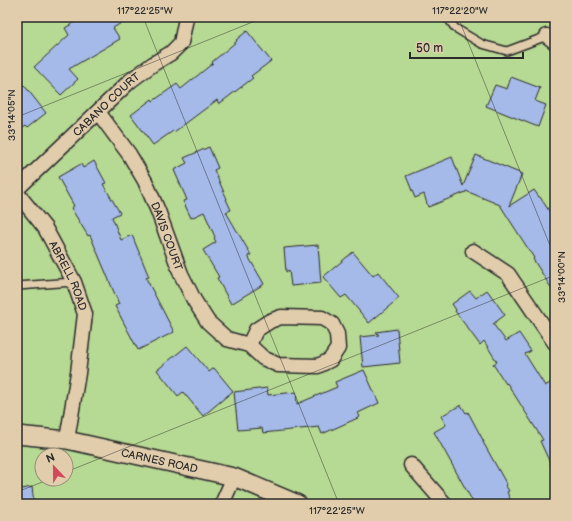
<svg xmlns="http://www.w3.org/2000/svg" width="572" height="521" font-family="'Balsamiq Sans',sans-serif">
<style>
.green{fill:#b6d993;stroke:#70825f;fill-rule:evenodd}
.building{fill:#a5bae8;stroke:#2b2b2b}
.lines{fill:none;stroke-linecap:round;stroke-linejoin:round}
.service-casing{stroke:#2b2b2b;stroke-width:10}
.minor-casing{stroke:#2b2b2b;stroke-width:17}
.tertiary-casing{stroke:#2b2b2b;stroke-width:20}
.service{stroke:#e1cdac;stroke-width:7}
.minor{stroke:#e1cdac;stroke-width:14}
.tertiary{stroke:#e1cdac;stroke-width:17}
.ticks{fill:none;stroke:#2b2b2b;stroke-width:1;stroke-opacity:0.45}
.labels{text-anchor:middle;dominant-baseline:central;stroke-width:4;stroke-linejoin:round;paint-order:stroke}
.street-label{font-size:11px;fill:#2b2b2b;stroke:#e1cdac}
.neatline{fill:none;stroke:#2b2b2b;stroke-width:1.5}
.ticks-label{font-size:10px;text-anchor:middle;fill:#2b2b2b}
</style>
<rect width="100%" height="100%" fill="#e1cdac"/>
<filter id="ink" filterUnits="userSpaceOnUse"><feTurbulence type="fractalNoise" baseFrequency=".025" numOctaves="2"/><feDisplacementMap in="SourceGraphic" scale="8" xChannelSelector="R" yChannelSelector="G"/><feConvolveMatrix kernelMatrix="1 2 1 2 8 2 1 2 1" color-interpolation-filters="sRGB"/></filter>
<g filter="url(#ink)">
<!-- green -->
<path class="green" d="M 17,17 L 555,17 L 555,504 L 17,504 ZM 42,455 L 66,455 L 66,479 L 42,479 Z"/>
<!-- building -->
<path class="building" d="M 84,17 L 131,17 L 113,28 L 120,39 L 69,69 L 78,79 L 61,95 L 34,67 L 69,35 L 65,28 Z
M 247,31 L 271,61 L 251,76 L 253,78 L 219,104 L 217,100 L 174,132 L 173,131 L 153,145 L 131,115 L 152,99 L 153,101 L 177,84 L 181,89 L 213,63 L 212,62 L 237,41 L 236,40 Z
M 511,77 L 540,88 L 535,101 L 546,105 L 538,127 L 486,106 L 495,85 L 507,89 Z
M 24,85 L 46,113 L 27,128 L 25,126 L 17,132 L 17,91 Z
M 209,147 L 218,168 L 214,170 L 227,199 L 226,199 L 231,210 L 226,212 L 251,255 L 248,256 L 264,284 L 231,304 L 217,278 L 219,277 L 203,250 L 216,242 L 214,238 L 215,237 L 204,212 L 191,218 L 183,201 L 187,200 L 174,170 L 187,163 L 184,158 Z
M 476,155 L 522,174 L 509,206 L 534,190 L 539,197 L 540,197 L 555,220 L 555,294 L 533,259 L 534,258 L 500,205 L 466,191 L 466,192 L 428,207 L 424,194 L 415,198 L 406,176 L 452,157 L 463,186 Z
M 94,161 L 106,183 L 103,184 L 120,213 L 112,217 L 121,240 L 132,235 L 149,277 L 146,278 L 174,332 L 138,350 L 115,306 L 119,304 L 90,235 L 88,236 L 71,208 L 74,206 L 58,177 L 81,164 L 83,168 Z
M 318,245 L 321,283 L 291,286 L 289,270 L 286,272 L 284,248 Z
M 353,252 L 373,276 L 378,272 L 399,298 L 369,323 L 346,295 L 341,298 L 323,277 Z
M 487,290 L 505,315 L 493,324 L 506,341 L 519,333 L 531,351 L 525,354 L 545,386 L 555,380 L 555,474 L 540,441 L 543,440 L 507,383 L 506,384 L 493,364 L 497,362 L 484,341 L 480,345 L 455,311 L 456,310 L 452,304 L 470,291 L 476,298 Z
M 397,329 L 400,363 L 363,367 L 360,337 L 379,335 L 376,332 Z
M 187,346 L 209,372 L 214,368 L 233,391 L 203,416 L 183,392 L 178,396 L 157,370 Z
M 364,370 L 379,403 L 358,413 L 360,417 L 322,434 L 319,427 L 263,433 L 262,428 L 238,430 L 234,392 L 267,388 L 268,395 L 296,392 L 297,404 L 337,387 L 335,382 Z
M 461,405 L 466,413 L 468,412 L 484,442 L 483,442 L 507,485 L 506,486 L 509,491 L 507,492 L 512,504 L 474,504 L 434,432 L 446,425 L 441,416 Z
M 32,487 L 34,504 L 17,504 L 17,490 Z"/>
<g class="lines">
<defs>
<path id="service" d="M 447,17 L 455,28 L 482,44 L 507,51 L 547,36
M 17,286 L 74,282"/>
<g id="minor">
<path d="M 547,36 L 555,42"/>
<path id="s1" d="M 98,112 L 129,154 L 145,181 L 158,211 L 181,274 L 194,300 L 208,322 L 227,339 L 249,345 L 263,358 L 278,365 L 318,366 L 330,360 L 338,348 L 337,334 L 332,324 L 322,318 L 281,317 L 270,321 L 256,330 L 249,345"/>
<path id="s2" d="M 17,189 L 130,81 L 153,64 L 171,53 L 181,43 L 186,18"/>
<path id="s3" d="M 17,193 L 45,228 L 74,282 L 85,314 L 78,373 L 67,440"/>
<path d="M 473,251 L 508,274 L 555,343"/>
<path d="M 411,465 L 445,504"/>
<path d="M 222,504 L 234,477"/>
</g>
<g id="tertiary">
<path id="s4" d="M 17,435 L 67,440 L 234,477 L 298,504"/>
</g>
</defs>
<!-- service casing -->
<use href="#service" class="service-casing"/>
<!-- minor casing -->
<use href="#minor" class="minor-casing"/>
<!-- tertiary casing -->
<use href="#tertiary" class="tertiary-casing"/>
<!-- service -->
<use href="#service" class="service"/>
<!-- minor -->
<use href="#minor" class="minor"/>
<!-- tertiary -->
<use href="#tertiary" class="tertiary"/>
</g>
</g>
<!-- ticks -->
<path class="ticks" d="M 143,17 L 339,504M 458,17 L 555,258M 17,117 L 265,17M 66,472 L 555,275M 17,486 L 24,504M 17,492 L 50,479"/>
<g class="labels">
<!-- street labels -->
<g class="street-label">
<text stroke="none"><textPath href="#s2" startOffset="123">CABANO COURT</textPath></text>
<text stroke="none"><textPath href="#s1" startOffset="143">DAVIS COURT</textPath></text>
<text stroke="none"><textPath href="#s3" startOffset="98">ABRELL ROAD</textPath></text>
<text stroke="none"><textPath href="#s4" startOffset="145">CARNES ROAD</textPath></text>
</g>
</g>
<!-- margin -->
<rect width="572" height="521" fill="none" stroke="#e1cdac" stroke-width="44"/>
<!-- north arrow -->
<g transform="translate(54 467) rotate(338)"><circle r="19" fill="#e1cdac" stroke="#988c78"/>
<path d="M0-3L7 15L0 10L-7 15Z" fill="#d1495b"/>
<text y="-6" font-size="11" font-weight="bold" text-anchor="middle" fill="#2b2b2b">N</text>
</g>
<!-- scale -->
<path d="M410 52v6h113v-6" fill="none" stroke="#2b2b2b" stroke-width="2"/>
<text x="416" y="52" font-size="12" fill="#2b2b2b" stroke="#e1cdac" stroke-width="3" paint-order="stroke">50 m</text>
<rect x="22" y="22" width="528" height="477" class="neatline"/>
<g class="ticks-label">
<text x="145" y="14">117°22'25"W</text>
<text x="460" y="14">117°22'20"W</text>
<text transform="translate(11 115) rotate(-90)" y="4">33°14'05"N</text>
<text transform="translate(561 277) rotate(-90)" y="4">33°14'00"N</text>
<text x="337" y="514">117°22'25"W</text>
</g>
</svg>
